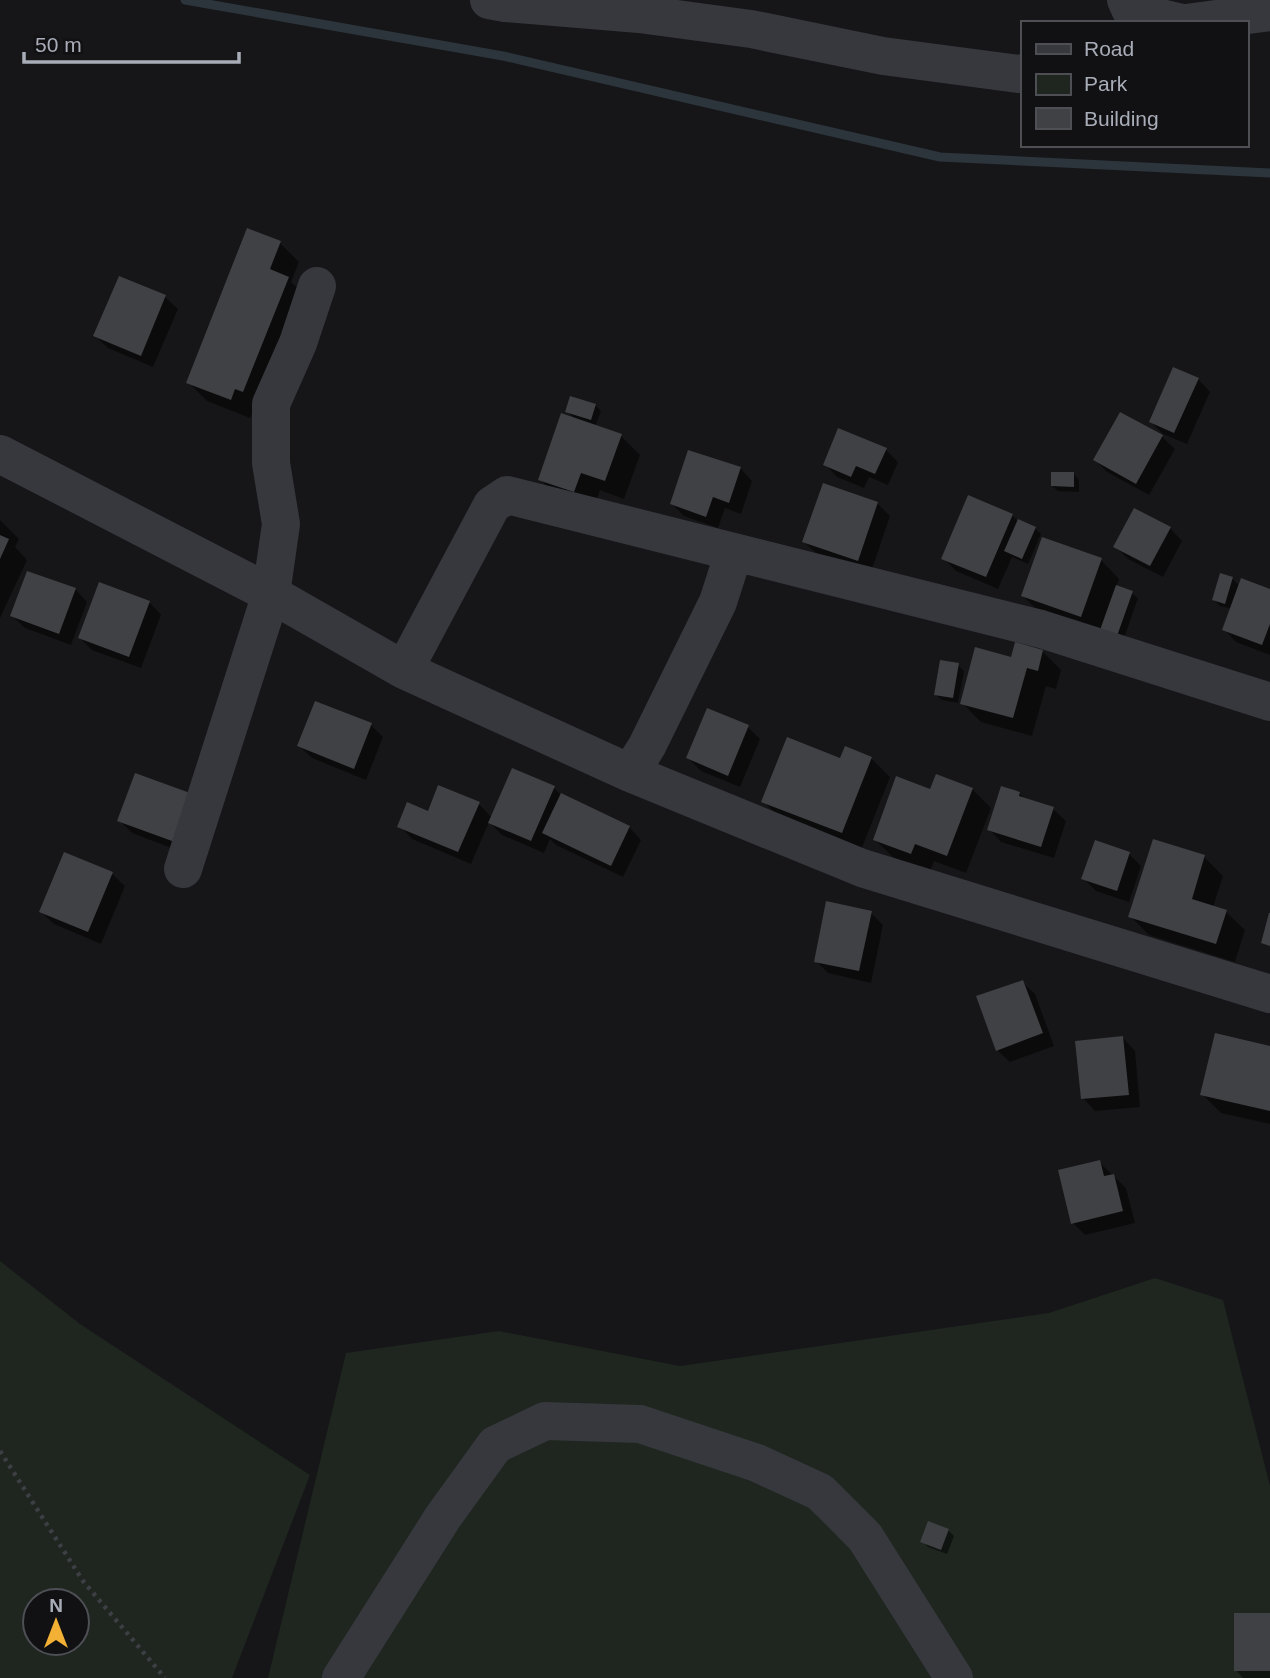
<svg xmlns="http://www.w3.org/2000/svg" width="1270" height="1678" font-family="Helvetica,sans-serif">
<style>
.green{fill:#1e261f;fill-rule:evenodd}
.shadow{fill:#0007}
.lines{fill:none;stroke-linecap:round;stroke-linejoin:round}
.stream{stroke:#2c353c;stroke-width:9}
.building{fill:#404145}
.path{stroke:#3d3f44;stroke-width:4.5;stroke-dasharray:3.5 5;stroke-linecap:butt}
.minor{stroke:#37383d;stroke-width:38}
</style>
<rect width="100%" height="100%" fill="#161618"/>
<!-- green -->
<path class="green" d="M 0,1261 L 80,1324 L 310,1475 L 232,1678 L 0,1678 ZM 35,1601 L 77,1601 L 77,1643 L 35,1643 Z
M 1155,1278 L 1223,1300 L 1270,1486 L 1270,1678 L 268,1678 L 346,1353 L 499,1331 L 680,1366 L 1049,1313 Z"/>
<!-- shadow -->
<path class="shadow" d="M 248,230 L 280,243 L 299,262 L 291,282 L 307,297 L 250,418 L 207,401 L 188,382 Z
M 120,278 L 165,297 L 178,309 L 153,367 L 108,348 L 95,336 Z
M 1198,379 L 1210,392 L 1187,444 L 1163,434 L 1151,422 Z
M 595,405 L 601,411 L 595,427 L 621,436 L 640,455 L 624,499 L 600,490 L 593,510 L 559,498 L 540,479 L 576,420 L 567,411 Z
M 1120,414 L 1162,437 L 1175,449 L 1149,495 L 1107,472 L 1095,460 Z
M 886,450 L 898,462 L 888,485 L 869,477 L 864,488 L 837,477 L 825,464 Z
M 740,468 L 752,481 L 741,514 L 725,508 L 718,528 L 684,516 L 672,504 Z
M 1074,474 L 1079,480 L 1079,492 L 1058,491 L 1052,486 Z
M 877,503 L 890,516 L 871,572 L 817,554 L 804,542 Z
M 1012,515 L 1018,521 L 1035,528 L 1041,534 L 1028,564 L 1012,557 L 998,589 L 956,571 L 943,558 Z
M 0,520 L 19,539 L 15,547 L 27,560 L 0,618 Z
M 1170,528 L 1182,541 L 1163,577 L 1128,559 L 1116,547 Z
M 1101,560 L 1119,579 L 1116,588 L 1132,593 L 1138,598 L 1123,641 L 1042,615 L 1023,596 Z
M 1232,578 L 1240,587 L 1270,591 L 1270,655 L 1236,642 L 1224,629 L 1232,609 L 1220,606 L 1214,600 Z
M 75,589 L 87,602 L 71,645 L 25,628 L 12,616 Z
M 149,602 L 161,615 L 141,668 L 92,650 L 80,638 Z
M 1042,651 L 1061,670 L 1056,689 L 1046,686 L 1032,736 L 981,722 L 962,703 L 1012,660 Z
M 958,665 L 964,671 L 958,703 L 942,700 L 936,695 Z
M 371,725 L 383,737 L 366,780 L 312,758 L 299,746 Z
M 748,727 L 760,739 L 740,787 L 701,771 L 688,758 Z
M 871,758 L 890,777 L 861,850 L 782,820 L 763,801 Z
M 136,775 L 195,857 L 132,833 L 119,820 Z
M 554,788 L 561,795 L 629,827 L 641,840 L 623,877 L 556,845 L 550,839 L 544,853 L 502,835 L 489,822 L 471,864 L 412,839 L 400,826 L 429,813 L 479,804 L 492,818 Z
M 972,789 L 991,808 L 966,873 L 934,861 L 930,872 L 894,858 L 875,840 L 931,791 Z
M 1019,793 L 1026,800 L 1053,809 L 1066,821 L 1054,858 L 1001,842 L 989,829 Z
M 1154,841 L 1204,857 L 1223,876 L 1213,907 L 1226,912 L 1245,930 L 1235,962 L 1149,935 L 1130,916 Z
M 1129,854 L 1141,866 L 1129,902 L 1096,891 L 1083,878 Z
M 112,874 L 125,886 L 101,944 L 54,924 L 41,912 Z
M 871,913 L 883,925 L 871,983 L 828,973 L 816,961 Z
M 1022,982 L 1035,994 L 1054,1046 L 1010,1062 L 997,1050 Z
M 1123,1038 L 1135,1051 L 1140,1107 L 1095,1111 L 1083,1098 Z
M 1270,1047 L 1270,1124 L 1221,1113 L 1202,1094 Z
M 1099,1162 L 1126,1188 L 1135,1223 L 1085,1235 L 1073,1223 Z
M 948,1530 L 954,1536 L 947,1554 L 928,1547 L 922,1541 Z
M 1270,1614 L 1270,1678 L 1243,1678 L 1236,1670 Z"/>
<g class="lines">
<!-- stream -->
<path class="stream" d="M 185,0 L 503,56 L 940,157 L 1270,173"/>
</g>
<!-- building -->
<path class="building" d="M 247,228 L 281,241 L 270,269 L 289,277 L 243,392 L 235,389 L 231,400 L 186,383 Z
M 119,276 L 166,295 L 141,356 L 93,336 Z
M 1173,367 L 1199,378 L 1174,433 L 1149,422 Z
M 570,396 L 596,404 L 591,420 L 565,412 Z
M 1120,412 L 1163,435 L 1136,484 L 1093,460 Z
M 561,413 L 622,434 L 605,481 L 581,473 L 574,492 L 538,480 Z
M 838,428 L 887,448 L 875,474 L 856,466 L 851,477 L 823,465 Z
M 688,450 L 741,467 L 729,503 L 713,497 L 706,517 L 670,504 Z
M 1051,472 L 1074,472 L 1074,487 L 1051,486 Z
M 823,483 L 878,502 L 858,561 L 802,542 Z
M 968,495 L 1013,514 L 986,577 L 941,559 Z
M 1134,508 L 1171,527 L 1150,566 L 1113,547 Z
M 1018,519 L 1036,527 L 1022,559 L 1004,551 Z
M 0,535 L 9,539 L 0,559 Z
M 1042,537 L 1102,558 L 1081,617 L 1021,596 Z
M 27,571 L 76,588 L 59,634 L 10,616 Z
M 1220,573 L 1233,577 L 1225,604 L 1212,600 Z
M 1241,578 L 1270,589 L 1270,624 L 1262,645 L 1222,630 Z
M 99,582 L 150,601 L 129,657 L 78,638 Z
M 1116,585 L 1133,591 L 1117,636 L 1100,630 Z
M 1015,642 L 1043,650 L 1038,671 L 1027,668 L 1013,718 L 960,704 L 975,647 L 1011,657 Z
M 940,660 L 959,663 L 953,698 L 934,695 Z
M 315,701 L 372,723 L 354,769 L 297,746 Z
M 707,708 L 749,725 L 728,776 L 686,758 Z
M 787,737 L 840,758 L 845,746 L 872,757 L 842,833 L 761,802 Z
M 512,768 L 555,786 L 531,841 L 488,823 Z
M 135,773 L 201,797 L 183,845 L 117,821 Z
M 936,774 L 973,788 L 947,856 L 915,844 L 911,854 L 873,840 L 896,776 L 930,789 Z
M 438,785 L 480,802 L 458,852 L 397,827 L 407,802 L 428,811 Z
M 1001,786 L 1020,792 L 1019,796 L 1054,807 L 1041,847 L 987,830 Z
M 561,793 L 630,826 L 611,866 L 542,833 Z
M 1153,839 L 1205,855 L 1192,899 L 1227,910 L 1216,944 L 1128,917 Z
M 1095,840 L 1130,852 L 1117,891 L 1081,879 Z
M 64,852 L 113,872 L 88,932 L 39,912 Z
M 826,901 L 872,911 L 859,971 L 814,962 Z
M 1269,913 L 1270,913 L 1270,946 L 1261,943 Z
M 1023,980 L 1043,1033 L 996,1051 L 976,996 Z
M 1215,1033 L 1270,1046 L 1270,1111 L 1200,1095 Z
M 1123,1036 L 1129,1095 L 1081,1099 L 1075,1041 Z
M 1100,1160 L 1104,1176 L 1114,1174 L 1123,1211 L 1071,1224 L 1058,1170 Z
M 928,1521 L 949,1529 L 941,1550 L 920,1542 Z
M 1234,1613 L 1270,1613 L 1270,1671 L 1234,1671 Z"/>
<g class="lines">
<!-- path -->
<path class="path" d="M 0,1451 L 83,1581 L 165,1678"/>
<!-- minor -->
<path class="minor" d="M 489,0 L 505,3 L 639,14 L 751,29 L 883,56 L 1018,74 L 1023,73
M 1126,0 L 1131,11 L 1182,23
M 1186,23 L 1270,12
M 0,454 L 271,594 L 404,670 L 630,773 L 862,868 L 1270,994
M 404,670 L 492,505 L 507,495 L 1041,629 L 1270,702
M 630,773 L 647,746 L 718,602 L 734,552
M 183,869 L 271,594 L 281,524 L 271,463 L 271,404 L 298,343 L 317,286
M 341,1678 L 443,1517 L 495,1445 L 545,1421 L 640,1424 L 757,1463 L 820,1492 L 865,1537 L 954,1678"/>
</g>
<!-- legend -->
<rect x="1021" y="21" width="228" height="126" fill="#111113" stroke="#4d4f55" stroke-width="2"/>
<rect x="1036" y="44" width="35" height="10" fill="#37383d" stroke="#4d4f55" stroke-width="2"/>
<text x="1084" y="56" font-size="21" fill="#a8adb8">Road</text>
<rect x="1036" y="74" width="35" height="21" fill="#1e261f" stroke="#4d4f55" stroke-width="2"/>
<text x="1084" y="91" font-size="21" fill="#a8adb8">Park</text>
<rect x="1036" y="108" width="35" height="21" fill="#404145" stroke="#4d4f55" stroke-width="2"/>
<text x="1084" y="126" font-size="21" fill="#a8adb8">Building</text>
<!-- north arrow -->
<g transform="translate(56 1622)"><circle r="33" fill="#111113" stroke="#4d4f55" stroke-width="2"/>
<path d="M0-5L12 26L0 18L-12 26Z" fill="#f2b134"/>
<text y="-10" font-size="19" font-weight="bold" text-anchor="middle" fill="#a8adb8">N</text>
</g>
<!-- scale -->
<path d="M24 52v10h215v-10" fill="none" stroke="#a8adb8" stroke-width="3.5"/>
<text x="35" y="52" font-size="21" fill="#a8adb8" stroke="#111113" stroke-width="5" paint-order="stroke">50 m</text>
</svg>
